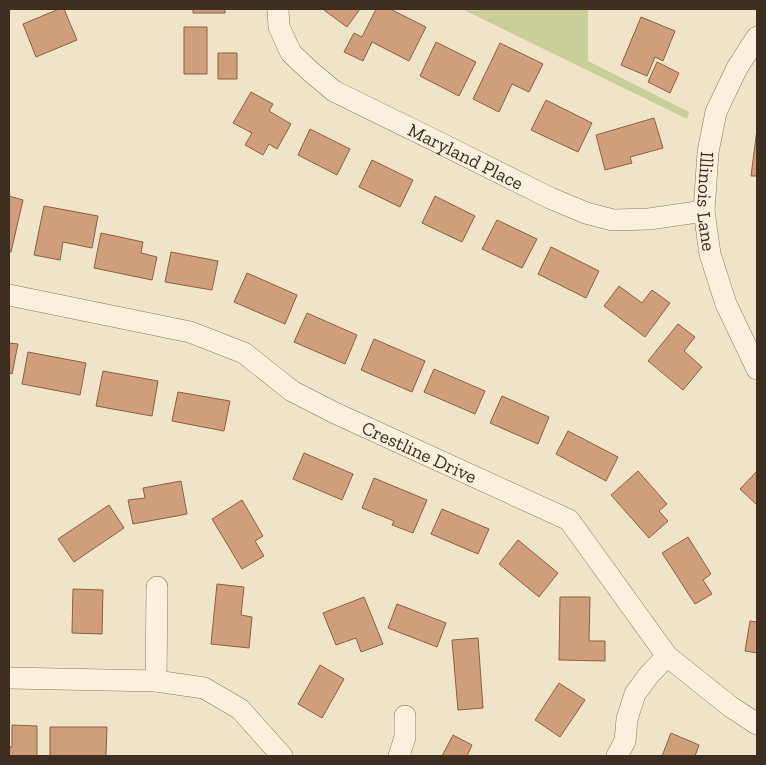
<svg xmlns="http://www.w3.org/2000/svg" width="766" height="765" font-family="'Zilla Slab',serif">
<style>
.green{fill:#c9cf9b}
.building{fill:#cf9f7d;stroke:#8d5f41}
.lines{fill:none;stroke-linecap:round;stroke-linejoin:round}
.minor-casing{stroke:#8d765c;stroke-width:22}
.minor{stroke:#faf1dc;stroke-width:21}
.labels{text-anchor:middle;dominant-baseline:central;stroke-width:4;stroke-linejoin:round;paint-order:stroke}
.street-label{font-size:19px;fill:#3d2e20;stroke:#f7eed8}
</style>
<rect width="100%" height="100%" fill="#f0e4c8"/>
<!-- green -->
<path class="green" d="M 462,9 L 588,9 L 588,61 L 689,112 L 687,119 Z"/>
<!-- building -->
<path class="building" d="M 59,9 L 64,9 L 77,40 L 36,57 L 23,24 Z
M 193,9 L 225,9 L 225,13 L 193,13 Z
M 325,9 L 360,9 L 347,27 L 324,10 Z
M 376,9 L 390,9 L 426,27 L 409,61 L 372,42 L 363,61 L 344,52 L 354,33 L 362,37 Z
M 641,17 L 675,31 L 663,61 L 655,57 L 647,76 L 621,65 Z
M 184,27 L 207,27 L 207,74 L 184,74 Z
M 436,42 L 476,62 L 459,96 L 420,76 Z
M 500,43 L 543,64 L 529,92 L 512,84 L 499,112 L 473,99 Z
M 218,53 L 237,53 L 237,79 L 218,79 Z
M 657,62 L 679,73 L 670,93 L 648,82 Z
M 251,92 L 273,104 L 269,111 L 291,124 L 277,149 L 269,144 L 263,155 L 245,145 L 252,133 L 233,123 Z
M 546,100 L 592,123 L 578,152 L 531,130 Z
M 654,118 L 663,148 L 630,157 L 632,163 L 605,170 L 596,135 Z
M 310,129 L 350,149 L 337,175 L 298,155 Z
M 757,129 L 757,176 L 751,176 Z
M 372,160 L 413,180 L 400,207 L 359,187 Z
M 9,196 L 23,200 L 11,252 L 9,252 Z
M 435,196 L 475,216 L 462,242 L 422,223 Z
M 44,206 L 98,216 L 92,248 L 63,242 L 60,260 L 34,255 Z
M 497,220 L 537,239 L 522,268 L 482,249 Z
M 101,233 L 143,242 L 141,253 L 157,257 L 152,280 L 94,268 Z
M 551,247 L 599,271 L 586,298 L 538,274 Z
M 171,252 L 218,261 L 212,290 L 165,282 Z
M 247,273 L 297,295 L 285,324 L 234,302 Z
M 619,286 L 642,303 L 652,290 L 670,303 L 645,337 L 604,306 Z
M 307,313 L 357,335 L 345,364 L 294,342 Z
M 678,324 L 695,337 L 684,351 L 702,367 L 683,390 L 648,361 Z
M 374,339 L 425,361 L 412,392 L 361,370 Z
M 9,343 L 18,344 L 12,374 L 9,373 Z
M 28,352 L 86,363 L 80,395 L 22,384 Z
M 434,369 L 485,391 L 475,414 L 424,392 Z
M 103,371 L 158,381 L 152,416 L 96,406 Z
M 178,392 L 230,401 L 224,431 L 172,421 Z
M 502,396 L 549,417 L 538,444 L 490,423 Z
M 568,431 L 618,457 L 606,481 L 556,454 Z
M 304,453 L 353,474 L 342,500 L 293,479 Z
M 638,471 L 667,504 L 659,511 L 668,521 L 649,538 L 611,495 Z
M 757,471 L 757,505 L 740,489 Z
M 374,478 L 427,500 L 413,533 L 392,525 L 394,521 L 362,508 Z
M 181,481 L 187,514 L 133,524 L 128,500 L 145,498 L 143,488 Z
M 242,500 L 263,536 L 255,541 L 264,556 L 242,569 L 212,519 Z
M 109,505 L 124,528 L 74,562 L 58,539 Z
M 442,509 L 489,529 L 478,554 L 431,534 Z
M 688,537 L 711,574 L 703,580 L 712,594 L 695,604 L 662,553 Z
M 518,540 L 558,573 L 539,597 L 499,564 Z
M 217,584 L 244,587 L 241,615 L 252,617 L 249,648 L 211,644 Z
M 73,589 L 103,590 L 102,634 L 72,633 Z
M 364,597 L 383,644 L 361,652 L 356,638 L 336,645 L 323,613 Z
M 560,597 L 590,597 L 589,641 L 605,641 L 605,661 L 559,660 Z
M 397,604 L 446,623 L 437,647 L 388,628 Z
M 750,621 L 757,622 L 757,653 L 745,651 Z
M 478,638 L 483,708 L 458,710 L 452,640 Z
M 320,665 L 344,679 L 322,718 L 298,704 Z
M 559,683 L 585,700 L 560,737 L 535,720 Z
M 12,725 L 37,726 L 37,756 L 9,756 L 9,747 L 12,747 Z
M 50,727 L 107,727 L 106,756 L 50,756 Z
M 671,733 L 699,745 L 695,756 L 662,756 Z
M 453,735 L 472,745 L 467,756 L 442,756 Z"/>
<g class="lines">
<defs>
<g id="minor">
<path id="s1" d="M 278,9 L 279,27 L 291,53 L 310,71 L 334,91 L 442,144 L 550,198 L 586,213 L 613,220 L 649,219 L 704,211"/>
<path id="s2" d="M 757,37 L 737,68 L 716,112 L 708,152 L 704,211 L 710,254 L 726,304 L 757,369"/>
<path id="s3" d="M 9,295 L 190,332 L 244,353 L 292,391 L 335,413 L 569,520 L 667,656 L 731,707 L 757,724"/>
<path d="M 9,678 L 156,681 L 204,688 L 240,709 L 282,756"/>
<path d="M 156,681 L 157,587"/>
<path d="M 399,756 L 405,737 L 405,716"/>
<path d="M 617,756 L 625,741 L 627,719 L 635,694 L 648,676 L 667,656"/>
</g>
</defs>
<!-- minor casing -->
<use href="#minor" class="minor-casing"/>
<!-- minor -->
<use href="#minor" class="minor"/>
</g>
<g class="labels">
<!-- street labels -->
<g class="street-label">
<text stroke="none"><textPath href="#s1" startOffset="251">Maryland Place</textPath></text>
<text stroke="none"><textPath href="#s2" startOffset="176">Illinois Lane</textPath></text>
<text stroke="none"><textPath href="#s3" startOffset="445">Crestline Drive</textPath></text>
</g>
</g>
<!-- border -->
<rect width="766" height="765" fill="none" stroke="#3d2e20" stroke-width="20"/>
</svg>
